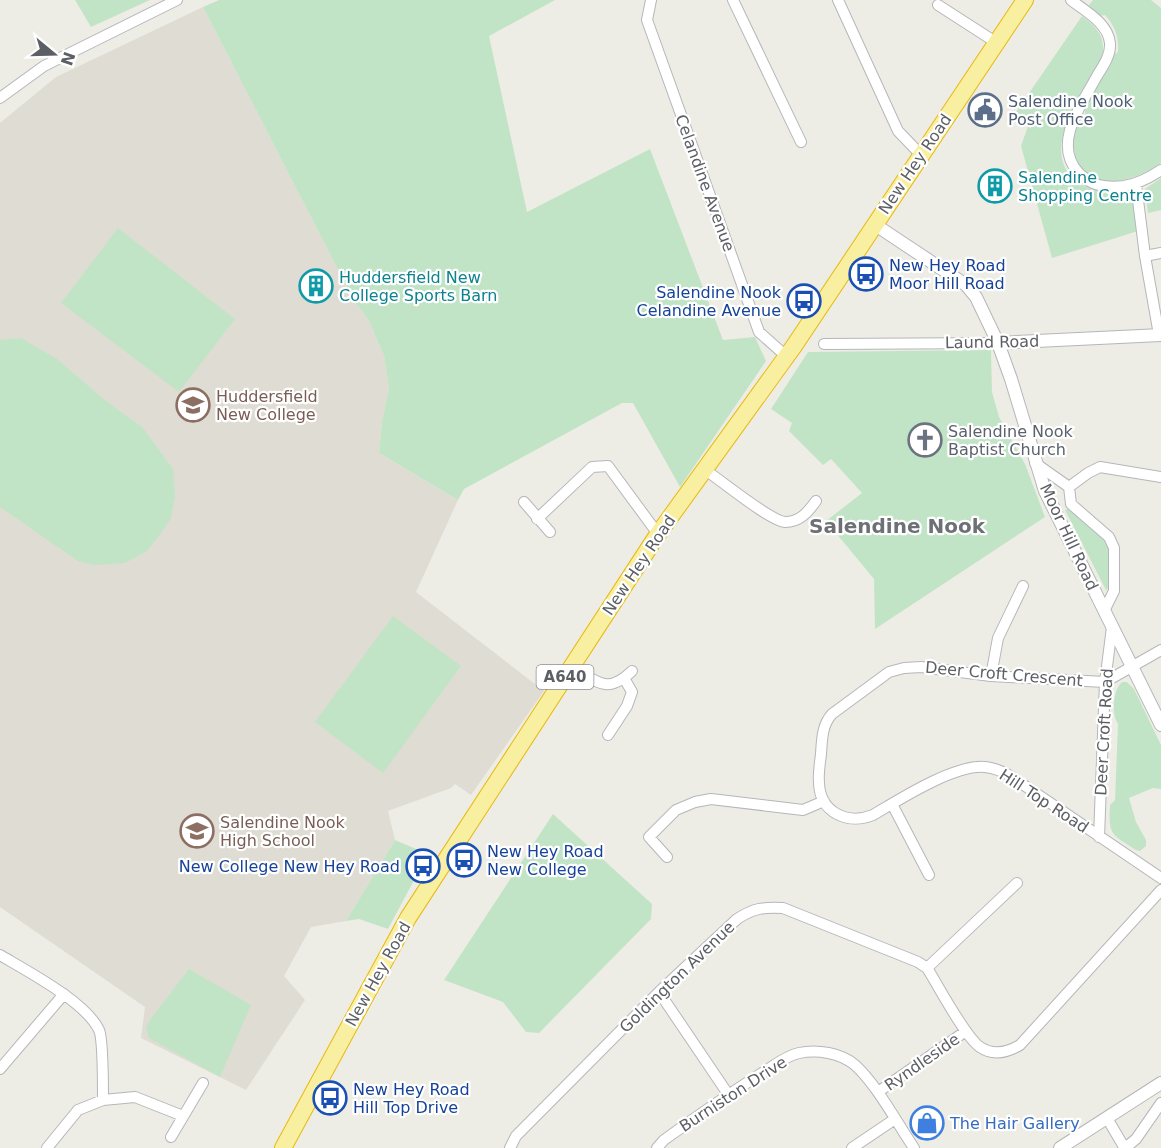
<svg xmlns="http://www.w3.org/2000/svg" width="1161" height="1148" font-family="'DejaVu Sans',sans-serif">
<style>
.education{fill:#dedcd3}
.green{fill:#c2e4c6}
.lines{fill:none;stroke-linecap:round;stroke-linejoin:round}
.minor-casing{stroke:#b5b6bb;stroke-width:12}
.tertiary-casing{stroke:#b5b6bb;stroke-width:14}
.trunk-casing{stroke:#e7b90c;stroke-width:18}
.minor{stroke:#fff;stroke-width:10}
.tertiary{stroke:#fff;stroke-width:12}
.trunk{stroke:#f9efa0;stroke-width:16}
.labels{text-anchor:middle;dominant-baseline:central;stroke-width:4.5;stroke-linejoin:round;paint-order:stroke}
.shield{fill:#fff;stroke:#8d8f92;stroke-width:1.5}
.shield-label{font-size:15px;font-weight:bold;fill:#5c5f64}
.service-label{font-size:16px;fill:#4e5e75;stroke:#fff;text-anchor:start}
.street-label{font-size:16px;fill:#5c5f64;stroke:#fff}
.culture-label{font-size:16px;fill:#0d838f;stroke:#fff;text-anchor:start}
.transit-label{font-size:16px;fill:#164399;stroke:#fff;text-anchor:start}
.education-label{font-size:16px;fill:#785e54;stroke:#fff;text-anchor:start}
.worship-label{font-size:16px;fill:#5b616d;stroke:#fff;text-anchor:start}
.shop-label{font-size:16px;fill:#366cbe;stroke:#fff;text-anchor:start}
.quarter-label{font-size:20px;font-weight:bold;fill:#6d7176;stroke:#fff}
</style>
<rect width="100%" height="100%" fill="#eeede5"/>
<!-- education -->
<path class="education" d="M 203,7 L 353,299 L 369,321 L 384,356 L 389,388 L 382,421 L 379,453 L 458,500 L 416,592 L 544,691 L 471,795 L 455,784 L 451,788 L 388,811 L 395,840 L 346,921 L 311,927 L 284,976 L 305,1000 L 246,1090 L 141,1038 L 145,1007 L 0,907 L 0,123 L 56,77 Z"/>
<!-- green -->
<path class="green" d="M 75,0 L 150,0 L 91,27 Z
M 219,0 L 555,0 L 489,36 L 527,212 L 650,149 L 723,340 L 755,337 L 766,361 L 680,487 L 633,403 L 622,403 L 464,489 L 458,500 L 379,453 L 382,421 L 389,388 L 384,356 L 369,321 L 353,299 L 203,7 Z
M 1093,0 L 1151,0 L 1161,8 L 1161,163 C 1137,180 1089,196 1076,158 C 1073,149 1073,139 1073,130 C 1082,124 1086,119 1085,108 L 1112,56 L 1118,52 C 1119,37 1115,26 1105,15 L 1099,16 L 1089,5 Z
M 1082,16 C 1098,28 1106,37 1102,58 C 1082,92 1030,161 1087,187 C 1103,194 1121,189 1132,196 L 1138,231 L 1052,258 L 1021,146 L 1029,123 L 1016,112 Z
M 1161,178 L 1161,210 L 1148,213 L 1145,189 Z
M 118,228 L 235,319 L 179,392 L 61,303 Z
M 21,338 L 57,359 L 106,401 L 142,427 L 173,469 L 175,496 L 171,518 L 161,533 L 147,551 L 125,563 L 95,565 L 78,561 L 0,507 L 0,340 Z
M 991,350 L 992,392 L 999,417 L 1025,464 L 1045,517 L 875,629 L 874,579 L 826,521 L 862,493 L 831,459 L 823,465 L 789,431 L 792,423 L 771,409 L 808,352 Z
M 1070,508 L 1105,540 L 1110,550 L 1110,587 L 1106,590 L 1065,510 Z
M 393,616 L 461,666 L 383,773 L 315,722 Z
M 1122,682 L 1127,682 L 1134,689 L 1161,745 L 1161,789 L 1153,788 L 1129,798 L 1136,822 L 1146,840 L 1146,846 L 1140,851 L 1136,850 C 1112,834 1108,836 1110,805 L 1115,800 L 1118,724 C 1111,714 1113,690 1122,682 Z
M 553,814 L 652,904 L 651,919 L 539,1033 L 526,1032 L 503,1002 L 444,980 Z
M 395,840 L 428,854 L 388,929 L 359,919 L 346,921 Z
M 189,969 L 251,1005 L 220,1077 L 149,1038 L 146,1028 L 150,1020 Z"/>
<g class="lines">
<defs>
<path id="minor" d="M 651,0 L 647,20 L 759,332 L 786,356
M 733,0 L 801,142
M 838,0 L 898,131 L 921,155
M 1071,0 C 1085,11 1108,23 1110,43 C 1111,55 1103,66 1097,76 C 1082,104 1052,143 1078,172 C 1090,186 1106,188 1124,186 C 1138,184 1149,178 1161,170
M 938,5 L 997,43
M 0,98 L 44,66 L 177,0
M 1136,184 L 1145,256 L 1159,335
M 1145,256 L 1161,253
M 824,344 L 998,343
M 1035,463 L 1069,487 L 1071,504 L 1109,537 L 1114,548 L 1114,591 L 1104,611
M 705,470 C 721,480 770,521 785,522 C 800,522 808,512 816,501
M 1069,487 L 1088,473 L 1100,467 L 1161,477
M 524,502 L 550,532
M 537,519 L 592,467 L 608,466 L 658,534
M 1161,650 L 1105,682 L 991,676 L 921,667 L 904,668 L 889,672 L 832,714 C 822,725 822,739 821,754 C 820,763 818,773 819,783 C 820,813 848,825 873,815 C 900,799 955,764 985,767 C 995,768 1004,772 1012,777 L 1161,878
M 572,667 C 598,682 607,695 632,671
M 991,676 L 998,638 L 1023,586
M 608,735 L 627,706 L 632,692 L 624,678
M 892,804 L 929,875
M 1099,837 L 1105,682 L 1112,627
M 667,857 L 649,837 L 676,810 L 695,802 L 711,799 L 803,810 L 824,801
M 0,955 C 27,971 86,1002 99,1030 C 103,1038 103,1087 103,1100
M 927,968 L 1017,883
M 659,992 L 728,1094
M 0,1069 L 64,994
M 878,1092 L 966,1031
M 1107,1118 L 1124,1147
M 171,1137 L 203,1083
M 47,1148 L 78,1110 L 103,1100 L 135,1097 L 183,1116
M 510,1148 L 516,1136 L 659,992 L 737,919 C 754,908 763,907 783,908 L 918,962 L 927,968 C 938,985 965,1037 980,1047 C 993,1056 1008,1052 1020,1045 L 1161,890
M 657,1148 L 664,1140 C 696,1117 729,1094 762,1073 C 774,1066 785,1056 799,1053 C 817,1049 841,1053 855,1065 C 877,1085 897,1123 914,1148
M 852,1148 L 895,1119
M 1125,1148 L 1136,1139 L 1161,1103"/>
<path id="tertiary" d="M 874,224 L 966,285 L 976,297 L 998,343 L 1011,379 L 1045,491 L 1161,725
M 998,343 L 1161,335
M 1060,1148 L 1161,1083"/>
<path id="trunk" d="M 283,1148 L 408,918 L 658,534 L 794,346 L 1025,0"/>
</defs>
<!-- minor casing -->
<use href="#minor" class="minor-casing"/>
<!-- tertiary casing -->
<use href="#tertiary" class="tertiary-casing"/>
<!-- trunk casing -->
<use href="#trunk" class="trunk-casing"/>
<!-- minor -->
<use href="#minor" class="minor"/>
<!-- tertiary -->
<use href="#tertiary" class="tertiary"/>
<!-- trunk -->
<use href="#trunk" class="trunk"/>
</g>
<!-- icons -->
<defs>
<symbol id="civic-ring" viewBox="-11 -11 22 22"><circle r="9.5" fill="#fff" stroke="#5c6f8a" stroke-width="1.5"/><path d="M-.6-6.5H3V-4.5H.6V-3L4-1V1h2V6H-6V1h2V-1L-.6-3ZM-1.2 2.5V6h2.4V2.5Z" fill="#5c6f8a"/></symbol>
<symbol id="building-ring" viewBox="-11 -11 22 22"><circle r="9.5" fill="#fff" stroke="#0f9aa8" stroke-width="1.5"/><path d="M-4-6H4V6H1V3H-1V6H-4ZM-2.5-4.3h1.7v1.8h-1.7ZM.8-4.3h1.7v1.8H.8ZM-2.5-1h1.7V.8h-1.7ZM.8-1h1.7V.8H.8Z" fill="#0f9aa8"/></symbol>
<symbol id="bus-ring" viewBox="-11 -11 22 22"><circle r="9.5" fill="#fff" stroke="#1a4fb4" stroke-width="1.5"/><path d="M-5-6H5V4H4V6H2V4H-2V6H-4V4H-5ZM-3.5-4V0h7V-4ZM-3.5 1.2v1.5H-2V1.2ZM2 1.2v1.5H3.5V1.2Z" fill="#1a4fb4"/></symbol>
<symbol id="university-ring" viewBox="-11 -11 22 22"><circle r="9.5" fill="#fff" stroke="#8d6e63" stroke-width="1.5"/><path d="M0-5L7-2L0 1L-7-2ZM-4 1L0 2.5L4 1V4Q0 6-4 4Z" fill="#8d6e63"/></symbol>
<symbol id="church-ring" viewBox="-11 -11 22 22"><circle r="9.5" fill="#fff" stroke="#6b7280" stroke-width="1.5"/><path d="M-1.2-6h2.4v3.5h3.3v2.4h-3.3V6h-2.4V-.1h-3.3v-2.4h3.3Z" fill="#6b7280"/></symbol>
<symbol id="school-ring" viewBox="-11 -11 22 22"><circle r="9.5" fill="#fff" stroke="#8d6e63" stroke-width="1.5"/><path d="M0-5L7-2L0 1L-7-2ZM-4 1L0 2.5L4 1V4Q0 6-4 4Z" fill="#8d6e63"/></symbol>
<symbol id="shop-ring" viewBox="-11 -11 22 22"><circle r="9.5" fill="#fff" stroke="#3f7fe0" stroke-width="1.5"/><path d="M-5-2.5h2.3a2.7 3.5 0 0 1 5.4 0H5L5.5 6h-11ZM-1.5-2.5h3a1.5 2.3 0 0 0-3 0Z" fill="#3f7fe0"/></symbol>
</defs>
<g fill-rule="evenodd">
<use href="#civic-ring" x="966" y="91" width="38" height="38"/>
<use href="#building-ring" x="976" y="167" width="38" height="38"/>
<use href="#bus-ring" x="847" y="255" width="38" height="38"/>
<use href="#building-ring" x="297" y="267" width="38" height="38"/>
<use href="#bus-ring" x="785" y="282" width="38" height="38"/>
<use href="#university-ring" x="174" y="386" width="38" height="38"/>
<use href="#church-ring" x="906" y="421" width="38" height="38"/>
<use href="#school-ring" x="178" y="812" width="38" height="38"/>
<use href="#bus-ring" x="445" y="841" width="38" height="38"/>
<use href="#bus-ring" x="404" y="847" width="38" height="38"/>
<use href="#bus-ring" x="311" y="1079" width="38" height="38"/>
<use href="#shop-ring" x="908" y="1104" width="38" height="38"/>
</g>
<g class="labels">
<!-- shield labels -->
<rect class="shield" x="536.5" y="665" width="57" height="24" rx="4.5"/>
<g class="shield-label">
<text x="565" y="677">A640</text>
</g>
<!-- service labels -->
<g class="service-label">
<text x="1008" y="101">Salendine Nook<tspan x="1008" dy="18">Post Office</tspan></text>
</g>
<!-- street labels -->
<g class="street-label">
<text transform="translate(915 164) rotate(-56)">New Hey Road</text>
<text transform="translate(705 183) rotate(70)">Celandine Avenue</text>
<text transform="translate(992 342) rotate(-1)">Laund Road</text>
<text transform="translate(1069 537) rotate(65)">Moor Hill Road</text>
<text transform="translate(639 565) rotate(-56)">New Hey Road</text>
<text transform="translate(1004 674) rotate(5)">Deer Croft Crescent</text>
<text transform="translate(1104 732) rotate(-87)">Deer Croft Road</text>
<text transform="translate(1044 801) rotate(33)">Hill Top Road</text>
<text transform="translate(378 974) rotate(-61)">New Hey Road</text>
<text transform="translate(677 977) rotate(-44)">Goldington Avenue</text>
<text transform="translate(922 1062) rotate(-35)">Ryndleside</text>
<text transform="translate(733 1094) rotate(-33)">Burniston Drive</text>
</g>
<!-- culture labels -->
<g class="culture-label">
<text x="1018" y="177">Salendine<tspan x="1018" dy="18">Shopping Centre</tspan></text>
<text x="339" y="277">Huddersfield New<tspan x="339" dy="18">College Sports Barn</tspan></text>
</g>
<!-- transit labels -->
<g class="transit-label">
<text x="889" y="265">New Hey Road<tspan x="889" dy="18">Moor Hill Road</tspan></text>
<text x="781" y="292" text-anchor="end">Salendine Nook<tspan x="781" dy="18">Celandine Avenue</tspan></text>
<text x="487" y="851">New Hey Road<tspan x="487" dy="18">New College</tspan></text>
<text x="400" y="866" text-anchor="end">New College New Hey Road</text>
<text x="353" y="1089">New Hey Road<tspan x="353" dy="18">Hill Top Drive</tspan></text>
</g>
<!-- education labels -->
<g class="education-label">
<text x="216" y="396">Huddersfield<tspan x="216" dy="18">New College</tspan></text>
<text x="220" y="822">Salendine Nook<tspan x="220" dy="18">High School</tspan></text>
</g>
<!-- worship labels -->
<g class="worship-label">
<text x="948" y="431">Salendine Nook<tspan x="948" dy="18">Baptist Church</tspan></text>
</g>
<!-- shop labels -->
<g class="shop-label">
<text x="950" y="1123">The Hair Gallery</text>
</g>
<!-- quarter labels -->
<g class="quarter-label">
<text x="897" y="526">Salendine Nook</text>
</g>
</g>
<!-- north arrow -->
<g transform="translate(54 54) rotate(109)" stroke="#ffffff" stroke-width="4.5" paint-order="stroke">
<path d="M0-4.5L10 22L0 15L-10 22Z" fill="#5c5f64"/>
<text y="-9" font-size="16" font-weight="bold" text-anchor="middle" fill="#5c5f64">N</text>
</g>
</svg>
